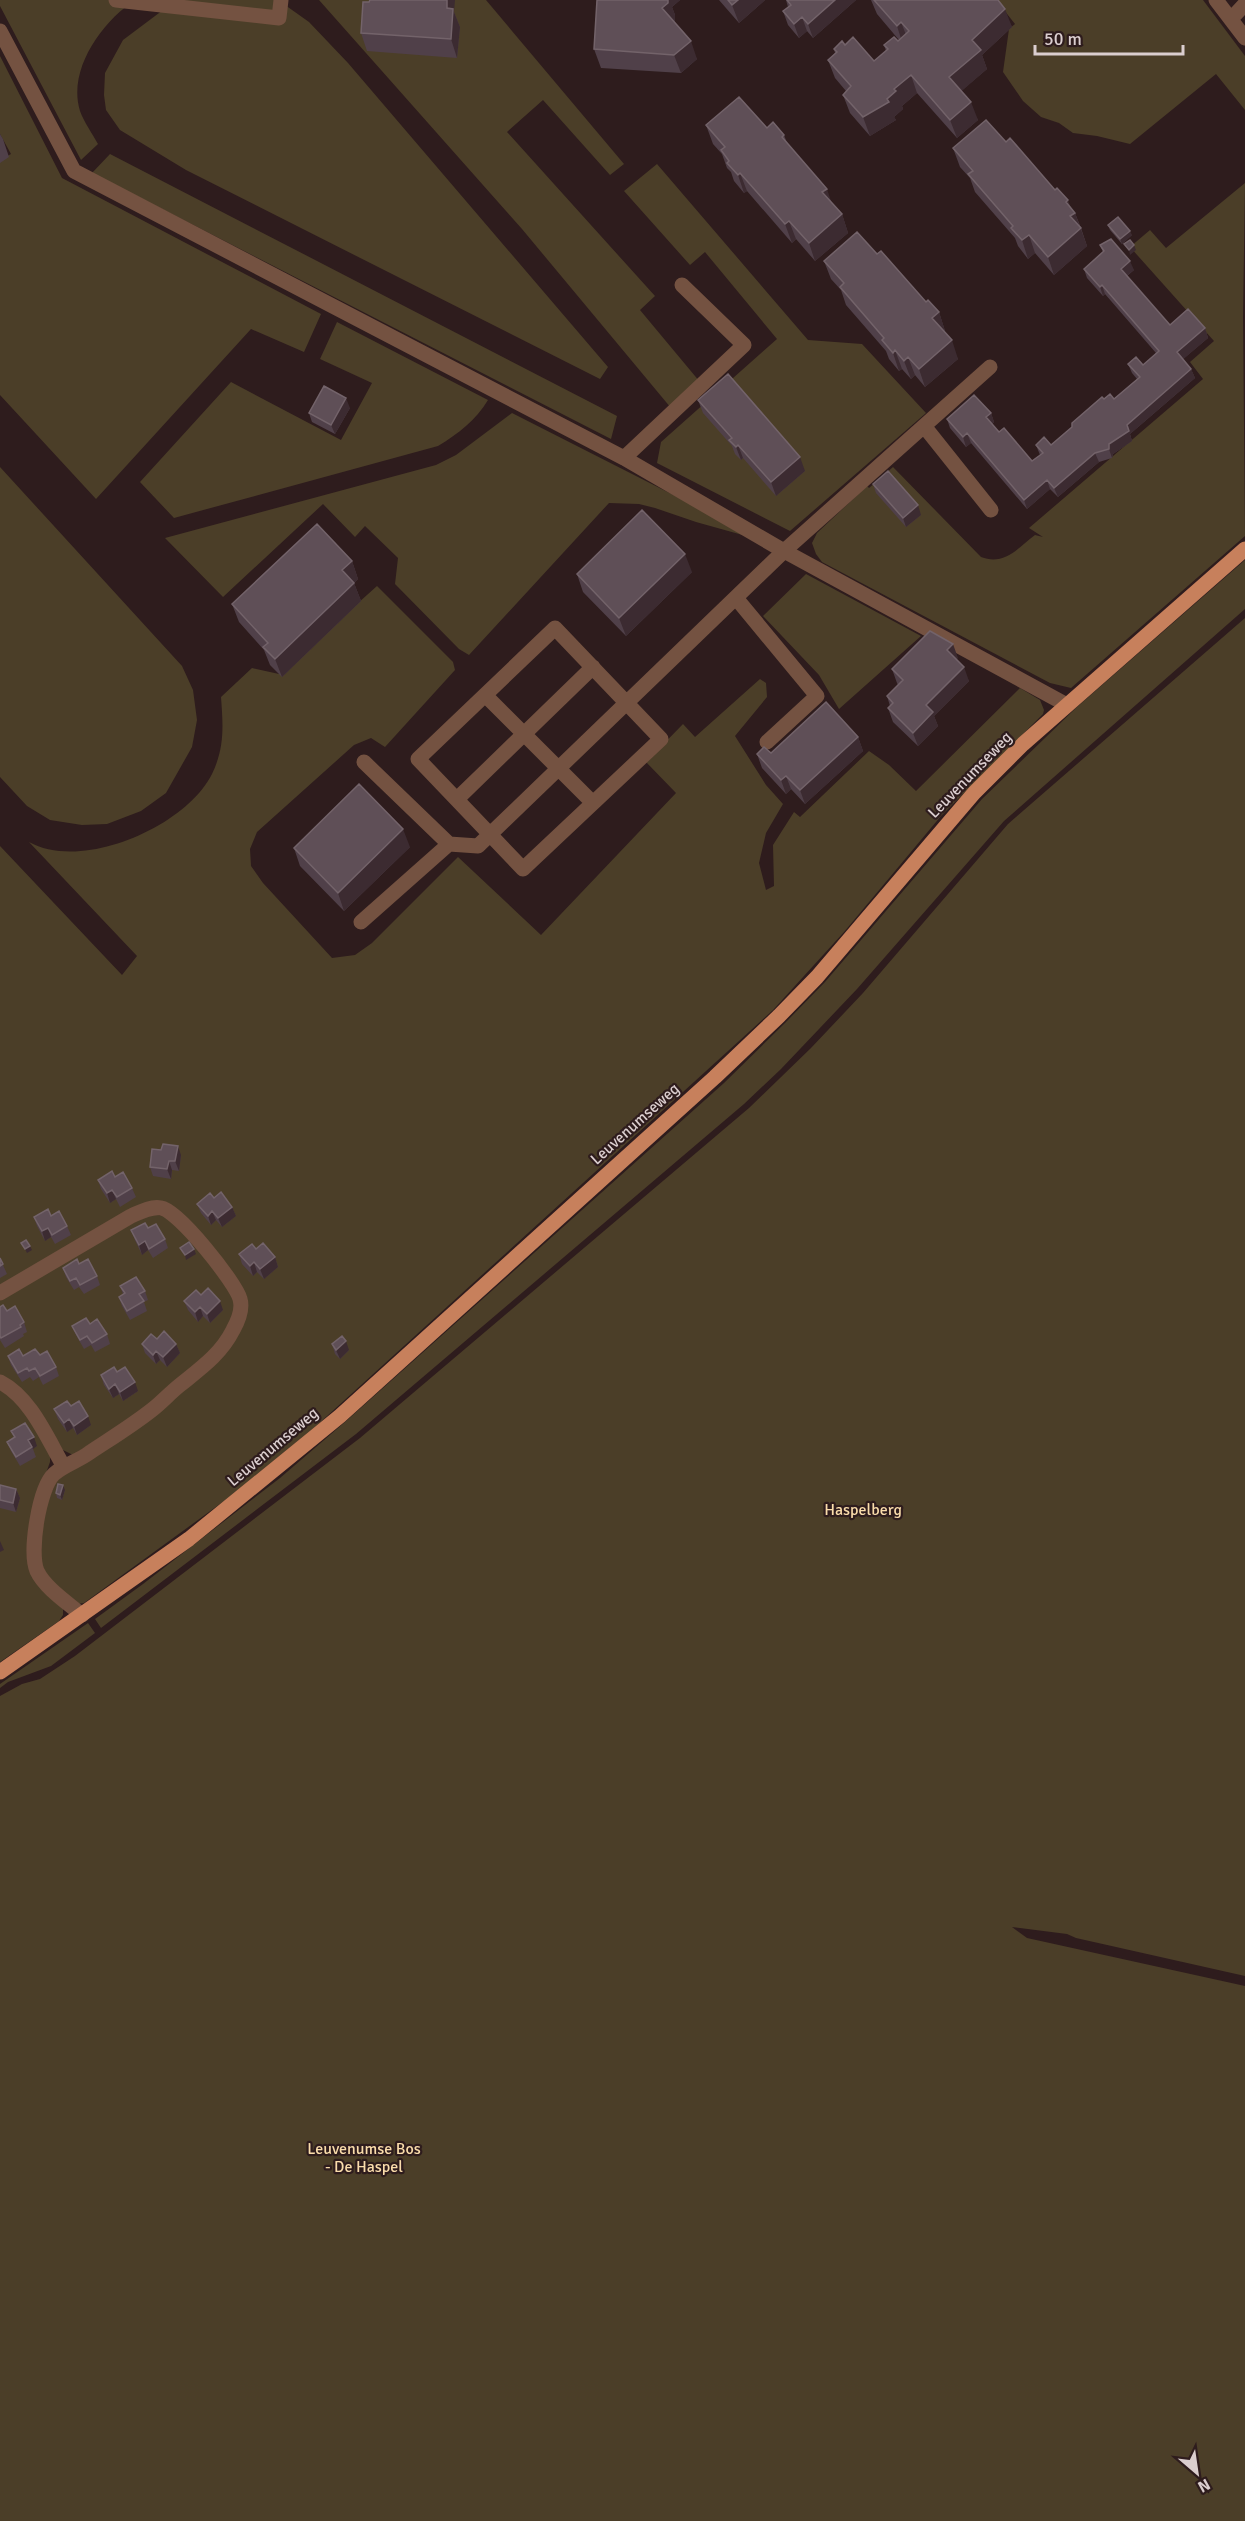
<svg xmlns="http://www.w3.org/2000/svg" width="1245" height="2521" font-family="Signika,sans-serif">
<style>
.green{fill:#4b3e28}
.lines{fill:none;stroke-linecap:round;stroke-linejoin:round}
.minor{stroke:#745241;stroke-width:15}
.major{stroke:#c7805c;stroke-width:15}
.wall{fill:#504049}
.shaded-wall{fill:#3c2b31}
.building{fill:#5f4f57;stroke:#73636a;stroke-width:1.5}
.labels{text-anchor:middle;dominant-baseline:central;stroke-width:4.5;stroke-linejoin:round;paint-order:stroke}
.street-label{font-size:16px;fill:#dbcecf;stroke:#2e1c1d}
.park-label{font-size:16px;fill:#fadcab;stroke:#2e1c1d}
</style>
<rect width="100%" height="100%" fill="#2e1c1d"/>
<!-- green -->
<path class="green" d="M 0,0 L 135,0 C 103,21 67,69 80,111 C 84,122 92,133 98,144 L 81,160 L 0,6 Z
M 180,0 L 278,0 L 309,22 L 348,63 L 608,367 L 600,379 L 186,170 L 120,130 L 106,110 L 104,95 L 105,73 L 123,40 L 167,7 Z
M 319,0 L 486,0 L 624,164 L 610,175 L 543,100 L 507,132 L 655,296 L 640,310 L 700,382 L 671,408 L 522,229 Z
M 996,0 L 1203,0 L 1245,56 L 1245,110 L 1216,74 L 1130,144 L 1097,136 L 1073,133 L 1059,123 L 1041,117 L 1023,101 L 1003,72 L 1009,29 L 1015,24 Z
M 0,56 L 62,178 L 321,314 L 304,352 L 251,329 L 96,499 L 0,395 L 0,160 L 11,154 L 0,134 Z
M 110,154 L 617,416 L 611,439 L 92,173 Z
M 657,164 L 808,340 L 862,344 L 926,413 L 790,531 L 657,463 L 661,442 L 777,339 L 705,252 L 690,265 L 624,191 Z
M 1245,183 L 1243,317 L 1245,536 L 1071,688 L 1050,683 L 822,562 L 816,554 L 812,543 L 817,533 L 867,486 L 869,488 L 893,467 L 981,557 C 1004,566 1018,548 1035,535 L 1043,537 L 1029,528 L 1203,379 L 1190,362 L 1214,341 L 1130,247 L 1150,230 L 1166,248 Z
M 337,322 L 488,400 C 476,420 458,434 438,446 L 174,518 L 140,482 L 231,382 L 341,440 L 372,383 L 320,359 Z
M 512,413 L 764,541 L 696,522 L 655,508 L 639,504 L 609,503 L 469,655 L 459,649 L 395,584 L 398,558 L 365,526 L 355,537 L 323,504 L 223,597 L 165,538 L 436,465 L 456,455 Z
M 0,467 L 182,666 L 193,690 L 197,720 L 192,747 L 166,793 L 141,811 L 107,824 L 82,825 L 50,820 L 27,806 L 0,777 Z
M 1245,560 L 1245,609 L 1004,821 L 857,989 L 781,1069 L 744,1104 L 356,1434 L 101,1628 L 95,1619 L 143,1584 L 280,1478 L 345,1422 L 724,1083 L 786,1022 L 825,982 L 982,799 L 1077,707 Z
M 806,574 L 921,636 L 839,709 L 819,675 L 763,616 Z
M 377,586 L 453,662 L 455,670 L 385,747 L 371,738 L 354,745 L 257,832 L 250,849 L 251,866 L 263,883 L 332,958 L 355,955 L 372,943 L 458,857 L 541,935 L 676,793 L 646,762 L 683,724 L 695,737 L 760,679 L 766,683 L 767,697 L 735,736 L 766,785 L 783,804 L 766,833 L 759,863 L 766,890 L 774,886 L 773,845 L 794,812 L 800,817 L 869,751 L 889,765 L 916,791 L 1020,688 L 1040,700 L 1044,710 L 1043,714 L 941,816 L 844,932 L 773,1010 L 315,1427 L 224,1501 L 84,1603 L 78,1604 C 66,1595 46,1581 41,1567 C 32,1546 47,1500 57,1480 L 206,1370 L 245,1300 L 162,1203 L 0,1288 L 0,846 L 122,975 L 137,956 L 29,842 C 83,872 186,826 212,774 C 225,747 223,725 221,697 L 252,668 L 279,674 Z
M 1245,618 L 1245,1976 L 1076,1938 L 1067,1934 L 1012,1927 L 1027,1938 L 1245,1986 L 1245,2521 L 0,2521 L 0,1696 L 22,1684 L 40,1679 L 75,1656 L 360,1438 L 749,1108 L 811,1048 L 863,993 L 1008,824 Z
M 146,1214 L 169,1216 L 230,1287 L 237,1316 L 213,1353 L 150,1406 L 73,1455 L 59,1448 L 0,1377 L 0,1298 Z
M 0,1387 L 18,1401 L 50,1453 L 50,1462 L 38,1496 L 29,1554 L 63,1607 L 63,1615 L 59,1621 L 0,1662 Z
M 88,1623 L 95,1633 L 51,1666 L 8,1682 L 0,1688 L 0,1684 Z"/>
<g class="lines">
<!-- minor -->
<path class="minor" d="M 116,0 L 279,18 L 281,0
M 1216,0 L 1245,38
M 1231,19 L 1245,4
M 0,31 L 74,171 L 624,458 L 784,551 L 1067,705
M 924,426 L 991,510
M 624,458 L 744,345 L 682,285
M 736,598 L 817,696 L 767,742
M 555,628 L 661,739 L 523,869 L 418,759 Z
M 485,695 L 593,803
M 364,762 L 449,844 L 478,846 L 784,551 L 990,367
M 457,799 L 593,667
M 361,922 L 449,844
M 0,1293 L 131,1216 C 140,1212 151,1206 161,1208 C 178,1210 236,1283 240,1299 C 243,1309 238,1321 233,1330 C 221,1354 201,1368 180,1385 C 171,1392 162,1402 153,1409 C 133,1425 110,1439 89,1453 C 78,1461 64,1465 54,1474 C 39,1488 29,1552 37,1571 C 45,1588 68,1603 82,1615
M 0,1382 C 31,1398 47,1438 64,1467"/>
<!-- major -->
<path class="major" d="M 0,1672 L 189,1539 L 340,1416 L 715,1077 L 779,1016 L 817,977 L 974,793 L 1023,744 L 1245,549"/>
</g>
<!-- wall -->
<path class="wall" d="M 597,0 L 680,0 L 672,7 L 675,15 L 674,22 L 697,59 L 681,73 L 601,68 L 594,49 Z
M 719,0 L 765,0 L 739,23 Z
M 786,0 L 856,0 L 813,38 L 807,31 L 799,38 L 788,25 L 783,11 L 788,7 Z
M 871,0 L 998,0 L 1012,27 L 982,55 L 987,69 L 961,91 L 978,120 L 957,138 L 917,93 L 902,106 L 903,109 L 894,117 L 896,120 L 870,136 L 850,113 L 843,95 L 846,91 L 835,78 L 828,60 L 835,53 L 834,49 L 845,45 L 874,61 L 886,51 L 884,45 L 898,41 L 899,40 L 877,14 Z
M 369,2 L 454,12 L 460,27 L 457,58 L 367,51 L 361,33 Z
M 706,125 L 767,128 L 784,135 L 787,143 L 832,203 L 842,214 L 848,233 L 815,261 L 796,239 L 792,243 L 747,191 L 744,193 L 734,181 L 731,172 L 727,168 L 722,154 L 713,144 Z
M 0,134 L 3,139 L 9,157 L 0,163 Z
M 1006,142 L 1071,209 L 1075,213 L 1081,228 L 1087,246 L 1054,275 L 1035,253 L 1028,259 L 1018,246 L 1015,238 L 975,192 L 970,178 L 960,167 L 953,148 Z
M 1108,225 L 1132,235 L 1122,244 L 1110,230 Z
M 1100,245 L 1134,270 L 1127,276 L 1170,325 L 1205,328 L 1208,338 L 1183,359 L 1191,369 L 1195,378 L 1130,434 L 1132,441 L 1113,454 L 1112,458 L 1099,462 L 1058,497 L 1050,489 L 1027,509 L 971,443 L 966,447 L 950,428 L 947,419 L 991,413 L 994,422 L 992,424 L 999,432 L 1032,461 L 1040,455 L 1036,445 L 1051,445 L 1104,399 L 1114,399 L 1137,379 L 1132,373 L 1128,364 L 1143,365 L 1156,353 L 1105,294 L 1103,296 L 1087,278 L 1084,269 L 1103,252 Z
M 877,254 L 926,302 L 939,312 L 945,331 L 944,332 L 958,359 L 925,387 L 915,375 L 911,379 L 902,369 L 899,371 L 889,359 L 886,351 L 846,305 L 841,290 L 831,279 L 824,261 Z
M 698,400 L 805,471 L 776,496 L 743,458 L 741,460 L 735,454 L 732,446 L 703,413 Z
M 350,408 L 335,434 L 312,422 L 309,413 Z
M 873,484 L 921,515 L 906,527 L 876,493 Z
M 352,561 L 358,579 L 354,583 L 361,601 L 282,677 L 270,665 L 264,650 L 239,622 L 232,604 Z
M 692,572 L 626,636 L 583,592 L 577,574 Z
M 958,658 L 956,659 L 969,681 L 934,716 L 938,726 L 918,746 L 893,722 L 888,708 L 890,706 L 887,696 L 898,685 L 897,683 L 892,669 Z
M 858,737 L 863,751 L 805,804 L 791,789 L 786,794 L 762,768 L 757,754 L 771,753 Z
M 410,847 L 344,911 L 300,866 L 294,848 Z
M 181,1155 L 179,1171 L 172,1170 L 171,1179 L 153,1176 L 150,1167 Z
M 115,1177 L 132,1188 L 136,1197 L 120,1207 L 116,1199 L 110,1203 L 101,1189 L 98,1180 Z
M 214,1198 L 232,1207 L 236,1216 L 222,1227 L 216,1220 L 211,1225 L 201,1213 L 197,1204 Z
M 51,1216 L 67,1226 L 71,1235 L 55,1244 L 51,1237 L 45,1241 L 37,1226 L 34,1217 Z
M 148,1228 L 165,1239 L 168,1248 L 153,1258 L 148,1250 L 142,1255 L 135,1240 L 131,1230 Z
M 256,1249 L 275,1257 L 278,1267 L 264,1279 L 257,1272 L 253,1276 L 242,1264 L 239,1254 Z
M 0,1258 L 7,1274 L 0,1278 Z
M 79,1264 L 97,1276 L 100,1285 L 84,1294 L 79,1287 L 74,1290 L 66,1277 L 63,1268 Z
M 120,1286 L 145,1291 L 148,1300 L 144,1302 L 147,1311 L 130,1320 L 122,1306 L 119,1297 L 123,1294 Z
M 201,1295 L 223,1310 L 210,1323 L 203,1316 L 198,1322 L 188,1310 L 184,1301 Z
M 0,1307 L 24,1322 L 27,1332 L 23,1334 L 24,1336 L 5,1348 L 0,1340 Z
M 90,1324 L 107,1334 L 110,1344 L 95,1352 L 91,1345 L 84,1349 L 76,1335 L 72,1326 Z
M 157,1339 L 176,1344 L 180,1353 L 167,1367 L 160,1360 L 156,1364 L 145,1353 L 142,1344 Z
M 332,1344 L 349,1350 L 340,1359 L 335,1354 Z
M 40,1355 L 56,1367 L 59,1376 L 43,1385 L 39,1377 L 33,1381 L 30,1377 L 22,1382 L 11,1365 L 8,1356 L 23,1356 Z
M 117,1372 L 138,1391 L 123,1401 L 119,1394 L 113,1398 L 104,1385 L 101,1375 Z
M 71,1406 L 91,1425 L 77,1435 L 73,1428 L 67,1432 L 58,1419 L 54,1409 Z
M 11,1431 L 37,1446 L 33,1449 L 36,1457 L 20,1466 L 11,1451 L 7,1442 L 14,1438 Z
M 0,1485 L 16,1489 L 20,1498 L 16,1512 L 0,1508 Z
M 65,1490 L 62,1500 L 57,1498 L 56,1493 Z"/>
<!-- shaded-wall -->
<path class="shaded-wall" d="M 447,0 L 455,0 L 454,12 L 460,27 L 457,58 L 451,39 L 447,8 Z
M 667,0 L 680,0 L 672,7 L 675,15 L 675,21 L 669,26 L 662,8 Z
M 738,0 L 765,0 L 739,23 L 732,5 Z
M 835,0 L 856,0 L 813,38 L 808,24 Z
M 1005,9 L 1012,27 L 982,55 L 987,69 L 956,96 L 949,77 L 972,40 Z
M 802,17 L 807,31 L 799,38 L 794,24 Z
M 901,22 L 908,40 L 903,45 L 897,26 Z
M 691,41 L 697,59 L 681,73 L 674,55 Z
M 911,75 L 917,93 L 902,106 L 903,109 L 894,117 L 896,120 L 870,136 L 863,117 L 887,99 L 894,89 Z
M 971,102 L 978,120 L 957,138 L 950,120 Z
M 740,173 L 747,191 L 744,193 L 738,175 Z
M 827,189 L 833,207 L 822,192 Z
M 1068,200 L 1073,214 L 1075,213 L 1087,246 L 1054,275 L 1048,257 L 1066,202 Z
M 842,214 L 848,233 L 815,261 L 809,243 Z
M 789,221 L 796,239 L 792,243 L 785,224 Z
M 1130,231 L 1132,235 L 1122,244 L 1120,239 Z
M 1029,235 L 1035,253 L 1028,259 L 1022,240 Z
M 1134,245 L 1136,250 L 1130,255 L 1129,250 Z
M 1130,261 L 1134,270 L 1124,278 L 1121,269 Z
M 1102,285 L 1105,294 L 1103,296 L 1100,287 Z
M 939,312 L 945,331 L 939,336 L 932,318 Z
M 1205,328 L 1208,338 L 1180,362 L 1177,352 Z
M 952,340 L 958,359 L 925,387 L 919,369 Z
M 895,350 L 902,369 L 899,371 L 893,353 Z
M 908,357 L 915,375 L 911,379 L 904,361 Z
M 1191,369 L 1195,378 L 1130,434 L 1127,425 Z
M 346,398 L 350,408 L 335,434 L 331,425 Z
M 991,413 L 994,422 L 989,426 L 986,417 Z
M 1129,431 L 1132,441 L 1113,454 L 1112,458 L 1109,449 L 1109,444 Z
M 967,433 L 971,443 L 966,447 L 963,437 Z
M 738,445 L 743,458 L 741,460 L 736,447 Z
M 1095,453 L 1099,462 L 1058,497 L 1054,488 Z
M 800,457 L 805,471 L 776,496 L 771,482 Z
M 1047,480 L 1050,489 L 1027,509 L 1024,500 Z
M 918,505 L 921,515 L 906,527 L 903,518 Z
M 685,554 L 692,572 L 626,636 L 619,618 Z
M 352,561 L 358,579 L 348,588 L 342,570 Z
M 354,583 L 361,601 L 282,677 L 275,659 Z
M 953,644 L 958,658 L 952,664 L 947,650 Z
M 964,667 L 969,681 L 934,716 L 938,726 L 918,746 L 913,733 L 926,705 Z
M 858,737 L 863,751 L 805,804 L 800,790 Z
M 786,776 L 791,789 L 786,794 L 781,780 Z
M 403,829 L 410,847 L 344,911 L 338,893 Z
M 178,1146 L 181,1155 L 179,1171 L 175,1161 Z
M 169,1161 L 172,1170 L 171,1179 L 167,1169 Z
M 112,1190 L 116,1199 L 110,1203 L 107,1193 Z
M 232,1207 L 236,1216 L 222,1227 L 218,1218 Z
M 212,1211 L 216,1220 L 211,1225 L 208,1216 Z
M 48,1228 L 51,1237 L 45,1241 L 42,1231 Z
M 145,1241 L 148,1250 L 142,1255 L 139,1245 Z
M 30,1246 L 32,1250 L 27,1253 L 25,1249 Z
M 194,1249 L 196,1254 L 186,1260 L 185,1255 Z
M 275,1257 L 278,1267 L 264,1279 L 260,1269 Z
M 254,1262 L 257,1272 L 253,1276 L 250,1266 Z
M 220,1301 L 223,1310 L 210,1323 L 207,1314 Z
M 200,1307 L 203,1316 L 198,1322 L 195,1312 Z
M 346,1341 L 349,1350 L 340,1359 L 336,1350 Z
M 176,1344 L 180,1353 L 167,1367 L 163,1357 Z
M 156,1351 L 160,1360 L 156,1364 L 153,1355 Z
M 135,1382 L 138,1391 L 123,1401 L 120,1392 Z
M 115,1384 L 119,1394 L 113,1398 L 109,1389 Z
M 88,1416 L 91,1425 L 77,1435 L 74,1426 Z
M 69,1419 L 73,1428 L 67,1432 L 64,1423 Z
M 34,1437 L 37,1446 L 33,1449 L 28,1440 Z
M 63,1485 L 65,1490 L 62,1500 L 60,1495 Z
M 16,1489 L 20,1498 L 16,1512 L 13,1503 Z
M 0,1541 L 4,1550 L 0,1552 Z"/>
<!-- building -->
<path class="building" d="M 370,0 L 447,0 L 447,8 L 453,9 L 451,39 L 361,33 L 363,2 L 369,2 Z
M 597,0 L 668,0 L 668,3 L 662,8 L 691,41 L 674,55 L 594,49 Z
M 728,0 L 738,0 L 732,5 Z
M 787,0 L 835,0 L 808,24 L 802,17 L 794,24 L 783,11 L 791,5 Z
M 874,0 L 998,0 L 1005,9 L 972,40 L 981,50 L 949,77 L 971,102 L 950,120 L 911,75 L 894,89 L 896,91 L 887,99 L 889,102 L 863,117 L 843,95 L 851,86 L 828,60 L 837,52 L 834,49 L 842,41 L 845,45 L 853,37 L 874,61 L 888,49 L 884,45 L 894,37 L 898,41 L 909,31 L 901,22 L 897,26 Z
M 739,97 L 767,128 L 773,122 L 784,135 L 782,137 L 827,189 L 822,192 L 842,214 L 809,243 L 789,221 L 785,224 L 740,173 L 738,175 L 727,163 L 729,161 L 721,150 L 725,147 L 706,125 Z
M 986,120 L 1006,142 L 1010,138 L 1055,190 L 1057,188 L 1068,200 L 1066,202 L 1075,213 L 1070,216 L 1081,228 L 1048,257 L 1029,235 L 1022,240 L 1011,228 L 1013,226 L 968,174 L 973,171 L 953,148 Z
M 1118,217 L 1130,231 L 1120,239 L 1108,225 Z
M 857,232 L 877,254 L 881,251 L 926,302 L 928,300 L 939,312 L 932,318 L 952,340 L 919,369 L 908,357 L 904,361 L 895,350 L 893,353 L 882,340 L 884,338 L 840,287 L 844,283 L 824,261 Z
M 1111,239 L 1130,261 L 1121,269 L 1170,325 L 1188,309 L 1205,328 L 1177,352 L 1191,369 L 1127,425 L 1129,431 L 1109,444 L 1109,449 L 1095,453 L 1054,488 L 1047,480 L 1024,500 L 967,433 L 963,437 L 947,419 L 974,395 L 991,413 L 986,417 L 999,432 L 1004,428 L 1032,461 L 1043,453 L 1036,445 L 1044,437 L 1051,445 L 1072,427 L 1072,423 L 1102,397 L 1104,399 L 1110,394 L 1114,399 L 1140,377 L 1128,364 L 1136,357 L 1143,365 L 1159,351 L 1102,285 L 1100,287 L 1084,269 L 1104,251 L 1100,245 Z
M 1130,240 L 1134,245 L 1129,250 L 1124,244 Z
M 728,374 L 800,457 L 771,482 L 738,445 L 736,447 L 729,440 L 732,438 L 698,400 Z
M 324,386 L 346,398 L 331,425 L 309,413 Z
M 888,471 L 918,505 L 903,518 L 873,484 Z
M 642,510 L 685,554 L 619,618 L 577,574 Z
M 317,524 L 352,561 L 342,570 L 354,583 L 275,659 L 263,647 L 268,643 L 232,604 Z
M 930,631 L 953,644 L 947,650 L 964,667 L 926,705 L 933,712 L 913,733 L 888,708 L 893,703 L 887,696 L 903,680 L 892,669 Z
M 826,702 L 858,737 L 800,790 L 786,776 L 781,780 L 757,754 L 764,747 L 771,753 Z
M 359,784 L 403,829 L 338,893 L 294,848 Z
M 163,1144 L 178,1146 L 175,1161 L 169,1161 L 167,1169 L 150,1167 L 152,1149 L 161,1150 Z
M 112,1171 L 115,1177 L 123,1172 L 132,1188 L 117,1197 L 112,1190 L 107,1193 L 98,1180 Z
M 221,1192 L 232,1207 L 218,1218 L 212,1211 L 208,1216 L 197,1204 L 210,1193 L 214,1198 Z
M 48,1209 L 51,1216 L 59,1211 L 67,1226 L 52,1235 L 48,1228 L 42,1231 L 34,1217 Z
M 145,1223 L 148,1228 L 156,1224 L 165,1239 L 149,1249 L 145,1241 L 139,1245 L 131,1230 Z
M 26,1240 L 30,1246 L 25,1249 L 21,1243 Z
M 189,1242 L 194,1249 L 185,1255 L 180,1248 Z
M 263,1243 L 275,1257 L 260,1269 L 254,1262 L 250,1266 L 239,1254 L 252,1244 L 256,1249 Z
M 0,1258 L 3,1264 L 0,1266 Z
M 77,1259 L 79,1264 L 88,1259 L 97,1276 L 80,1285 L 76,1278 L 70,1281 L 63,1268 Z
M 136,1277 L 145,1291 L 139,1294 L 144,1301 L 127,1311 L 119,1297 L 125,1293 L 120,1286 Z
M 208,1288 L 220,1301 L 207,1314 L 200,1307 L 195,1312 L 184,1301 L 196,1290 L 201,1295 Z
M 3,1305 L 7,1311 L 15,1306 L 24,1322 L 20,1325 L 21,1327 L 1,1338 L 0,1336 L 0,1307 Z
M 86,1318 L 90,1324 L 97,1319 L 107,1334 L 92,1343 L 87,1336 L 80,1340 L 72,1326 Z
M 164,1331 L 176,1344 L 163,1357 L 156,1351 L 153,1355 L 142,1344 L 151,1334 L 157,1339 Z
M 342,1336 L 346,1341 L 336,1350 L 332,1344 Z
M 19,1349 L 23,1356 L 35,1349 L 40,1355 L 47,1351 L 56,1367 L 40,1376 L 35,1368 L 29,1371 L 27,1368 L 18,1373 L 8,1356 Z
M 114,1367 L 117,1372 L 125,1367 L 135,1382 L 120,1392 L 115,1384 L 109,1389 L 101,1375 Z
M 67,1401 L 71,1406 L 79,1401 L 88,1416 L 74,1426 L 69,1419 L 64,1423 L 54,1409 Z
M 25,1423 L 34,1437 L 28,1440 L 32,1447 L 16,1457 L 7,1442 L 15,1437 L 11,1431 Z
M 58,1484 L 63,1485 L 60,1495 L 56,1493 Z
M 0,1485 L 16,1489 L 13,1503 L 0,1500 Z"/>
<g class="labels">
<!-- street labels -->
<g class="street-label">
<text transform="translate(970 775) rotate(-46)">Leuvenumseweg</text>
<text transform="translate(635 1124) rotate(-42)">Leuvenumseweg</text>
<text transform="translate(273 1447) rotate(-40)">Leuvenumseweg</text>
</g>
<!-- park labels -->
<g class="park-label">
<text x="863" y="1510">Haspelberg</text>
<text x="364" y="2149">Leuvenumse Bos<tspan x="364" dy="18">- De Haspel</tspan></text>
</g>
</g>
<!-- north arrow -->
<g transform="translate(1197 2473) rotate(151)" stroke="#2e1c1d" stroke-width="4.5" paint-order="stroke">
<path d="M0-4.5L10 22L0 15L-10 22Z" fill="#dbcecf"/>
<text y="-9" font-size="16" font-weight="bold" text-anchor="middle" fill="#dbcecf">N</text>
</g>
<!-- scale -->
<path d="M1035 45v9h148v-9" fill="none" stroke="#dbcecf" stroke-width="3"/>
<text x="1044" y="45" font-size="18" fill="#dbcecf" stroke="#2e1c1d" stroke-width="4.5" paint-order="stroke">50 m</text>
</svg>
